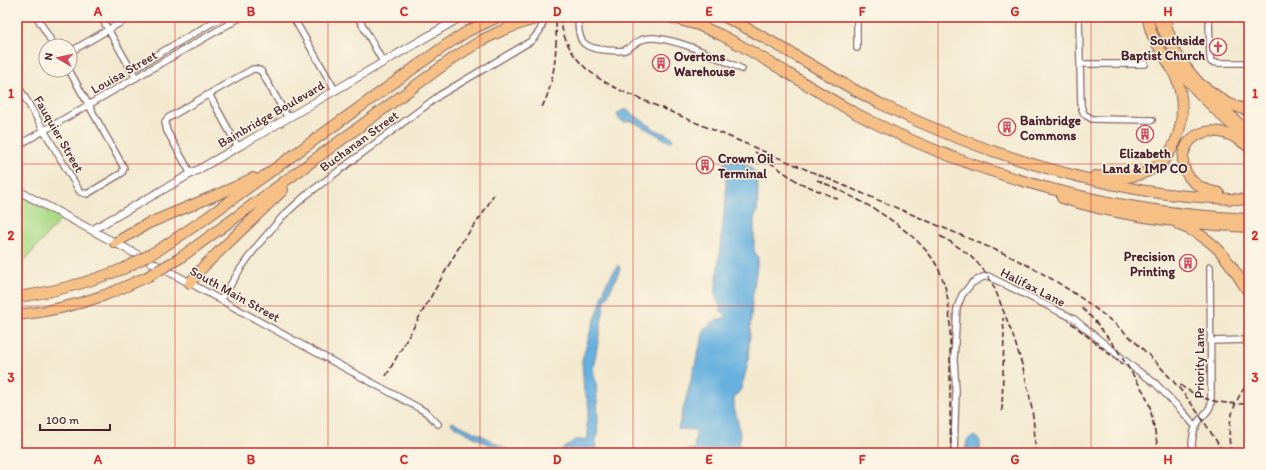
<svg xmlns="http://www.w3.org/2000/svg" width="1266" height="470" font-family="Itim,sans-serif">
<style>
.green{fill:#abda88;stroke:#7a7c5a}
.water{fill:#66b0de;stroke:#586884}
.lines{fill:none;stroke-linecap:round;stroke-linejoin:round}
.minor-casing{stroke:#856664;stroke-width:8}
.tertiary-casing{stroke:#856664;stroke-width:9}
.primary-casing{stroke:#856664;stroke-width:11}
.motorway-casing{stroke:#856664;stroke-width:12}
.minor{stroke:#fff;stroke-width:5.5}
.tertiary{stroke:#fff;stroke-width:7}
.primary{stroke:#f5bf86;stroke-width:9}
.motorway{stroke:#f5bf86;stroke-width:10}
.rail{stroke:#4a1f2b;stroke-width:1.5;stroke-dasharray:6 3;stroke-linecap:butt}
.motorway-bridge-casing{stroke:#856664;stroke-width:12;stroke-linecap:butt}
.motorway-bridge{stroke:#f5bf86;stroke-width:10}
.grid{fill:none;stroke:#d62828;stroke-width:1;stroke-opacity:0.55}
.labels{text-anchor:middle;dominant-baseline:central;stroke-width:3;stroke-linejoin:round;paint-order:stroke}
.poi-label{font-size:13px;font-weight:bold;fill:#4a1f2b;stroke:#fcf5e5;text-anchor:start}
.street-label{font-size:13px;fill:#4a1f2b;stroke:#fcf5e5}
.neatline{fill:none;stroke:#d62828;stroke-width:1.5}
.grid-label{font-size:13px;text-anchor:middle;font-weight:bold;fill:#d62828}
</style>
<rect width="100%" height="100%" fill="#fcf5e5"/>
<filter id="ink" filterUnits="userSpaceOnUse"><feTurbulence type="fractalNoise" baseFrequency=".025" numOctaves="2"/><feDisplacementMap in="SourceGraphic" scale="8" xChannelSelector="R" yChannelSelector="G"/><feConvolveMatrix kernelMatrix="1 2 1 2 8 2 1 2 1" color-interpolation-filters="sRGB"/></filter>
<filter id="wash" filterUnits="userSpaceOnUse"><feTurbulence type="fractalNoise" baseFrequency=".012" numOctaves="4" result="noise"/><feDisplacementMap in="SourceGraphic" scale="16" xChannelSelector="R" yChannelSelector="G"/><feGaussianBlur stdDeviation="0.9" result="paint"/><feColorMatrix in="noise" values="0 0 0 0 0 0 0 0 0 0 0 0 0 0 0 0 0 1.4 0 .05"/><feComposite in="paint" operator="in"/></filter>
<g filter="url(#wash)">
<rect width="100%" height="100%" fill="#f3e9cf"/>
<!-- green -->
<path class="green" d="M 17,194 L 62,218 L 17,269 Z"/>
<!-- water -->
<path class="water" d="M 623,110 L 627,110 L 656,130 L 672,137 L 673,140 L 670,142 L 632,121 L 624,122 L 619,119 L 617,115 L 618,113 Z
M 728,156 L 733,161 L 740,161 L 750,167 L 755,172 L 757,176 L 758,190 L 757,211 L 754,219 L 754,250 L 758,258 L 752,301 L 748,363 L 741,389 L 734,398 L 734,407 L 739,426 L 740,437 L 739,451 L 734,453 L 683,453 L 686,450 L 691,449 L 694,451 L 696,430 L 678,429 L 705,327 L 708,327 C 714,317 721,322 727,315 L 721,311 L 715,294 L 726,196 L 726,167 L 724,163 Z
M 618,265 L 620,268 L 619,272 L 605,301 L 593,370 L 596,382 L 598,419 L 597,437 L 595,442 L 597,450 L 600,453 L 557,453 L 575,440 L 588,439 L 588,430 L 586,426 L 589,410 L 588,401 L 584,391 L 582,361 L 591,329 L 598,312 L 606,284 Z
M 453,422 L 485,437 L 513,453 L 504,453 L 452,425 L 451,423 Z
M 974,436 L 980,441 L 980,453 L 965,453 L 967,440 L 971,437 Z"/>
</g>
<g filter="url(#ink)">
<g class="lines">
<defs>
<path id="minor" d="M 37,17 L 54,46
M 101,17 L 136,78
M 229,17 L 232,23
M 293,17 L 335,90
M 358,17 L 383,62
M 578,17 C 578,41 581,48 606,50 C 612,50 620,52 625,50 C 638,44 638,37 655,38 C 683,41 716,57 742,69
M 857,17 L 857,48
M 1079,17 L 1081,106 L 1084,114 L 1092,119 L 1152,120
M 1209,17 L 1210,57 L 1211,62 L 1218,63 L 1249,63
M 70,52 L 130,17
M 1080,64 L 1145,64
M 131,70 L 222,17
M 17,84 L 80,192 L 87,194 L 122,173 L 124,168 L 69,70
M 209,94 L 238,147
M 17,146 L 241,17
M 191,174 L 167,131 L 165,122 L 168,118 L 235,79 L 253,69 L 256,69 L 261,71 L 288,118
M 190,283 L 306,347 L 419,408 L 427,413 L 438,424
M 221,300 L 241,268 L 257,246 L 282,217 L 305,196 L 440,95 L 531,41 C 538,34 544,27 543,17
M 1210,341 L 1248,340
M 954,453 L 956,391 L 954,360 L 957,308 L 962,295 L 972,283 L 983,277 L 988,276 L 1074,319 L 1134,368 L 1155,383 L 1182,411 L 1196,427
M 1192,453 C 1192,442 1192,432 1198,422 C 1202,416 1209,412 1211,404 L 1210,267"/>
<path id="tertiary" d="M 17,190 L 190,283
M 92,230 L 238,147 L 461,17"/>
<path id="primary" d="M 1157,17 C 1176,65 1213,97 1249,133
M 1168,17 L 1166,24 L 1170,35
M 1168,55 C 1188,87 1222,116 1249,142"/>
<path id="motorway" d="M 669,17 L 698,25 L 721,35 C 768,59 811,89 857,114 C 978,177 1113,213 1249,219
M 725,17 C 779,43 829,78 883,105 C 945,136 1009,159 1076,176 C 1101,182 1126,188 1153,192 C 1185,197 1217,198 1249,200
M 1203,86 L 1227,103 L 1249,111
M 1095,176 C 1109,177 1124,179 1138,175 C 1179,163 1189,116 1177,80 C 1171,64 1159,50 1152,34 C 1150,29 1149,23 1147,17
M 1219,193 C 1152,181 1188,97 1249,147
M 1062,198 C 1120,217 1188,224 1249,227
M 1179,225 C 1218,239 1228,261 1249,293
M 115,243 L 147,224 L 235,187 L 253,178
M 160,249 L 202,221 L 446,45 L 468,31 L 498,17
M 180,258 L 452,59 L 482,40 L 501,31
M 190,283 L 203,267 L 283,190
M 17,297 C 55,292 90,282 125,268
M 17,315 C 46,312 74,306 102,296 C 117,291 132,283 147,277
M 1246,340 L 1249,339"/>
</defs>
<!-- minor casing -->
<use href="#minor" class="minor-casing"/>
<!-- tertiary casing -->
<use href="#tertiary" class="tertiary-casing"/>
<!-- primary casing -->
<use href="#primary" class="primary-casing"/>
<!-- motorway casing -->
<use href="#motorway" class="motorway-casing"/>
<!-- minor -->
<use href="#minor" class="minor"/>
<!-- tertiary -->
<use href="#tertiary" class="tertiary"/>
<!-- primary -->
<use href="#primary" class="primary"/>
<!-- motorway -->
<use href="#motorway" class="motorway"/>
<!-- rail -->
<path class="rail" d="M 560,17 C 565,57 590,76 624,92 L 1005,254 C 1073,286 1131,331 1179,388 C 1196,408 1210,431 1224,453
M 542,107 C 555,83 557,48 556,21
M 755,152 L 798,182 L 840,200
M 817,180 C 855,196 917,229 937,266 C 953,297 950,331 950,365 C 950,394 950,424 951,453
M 940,236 C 957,245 973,256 985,272 C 994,284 998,297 1003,310 C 1021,354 1036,406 1035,453
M 1082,308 L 1094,320 L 1116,348 L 1145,394 L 1150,407 L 1159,453
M 1071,323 L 1123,365
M 386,376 L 463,240 L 482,215 L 494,194
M 1180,385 C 1203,401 1221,404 1249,404
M 1002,411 L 1004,333 L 1003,318
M 1231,453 C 1226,427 1232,402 1249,382"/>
<defs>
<path id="motorway-bridge" d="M 501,31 L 525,22 L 544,17
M 125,268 L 160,249
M 147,277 L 180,258"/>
</defs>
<!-- motorway-bridge casing -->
<use href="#motorway-bridge" class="motorway-bridge-casing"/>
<!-- motorway-bridge -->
<use href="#motorway-bridge" class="motorway-bridge"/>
</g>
</g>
<!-- grid -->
<path class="grid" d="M 175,17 L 175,453M 328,17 L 328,453M 480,17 L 480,453M 633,17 L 633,453M 786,17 L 786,453M 938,17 L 938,453M 1091,17 L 1091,453M 17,164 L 1249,164M 17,306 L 1249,306"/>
<!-- icons -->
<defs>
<symbol id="church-ring" viewBox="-11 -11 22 22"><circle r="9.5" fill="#fcf5e5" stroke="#d1495b" stroke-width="1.5"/><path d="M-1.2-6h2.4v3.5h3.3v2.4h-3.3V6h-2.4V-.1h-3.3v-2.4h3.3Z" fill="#d1495b"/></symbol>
<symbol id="building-ring" viewBox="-11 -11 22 22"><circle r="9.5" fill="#fcf5e5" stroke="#d1495b" stroke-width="1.5"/><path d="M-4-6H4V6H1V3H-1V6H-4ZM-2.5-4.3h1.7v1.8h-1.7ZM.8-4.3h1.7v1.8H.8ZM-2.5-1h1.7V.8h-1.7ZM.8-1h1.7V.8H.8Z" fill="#d1495b"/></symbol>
</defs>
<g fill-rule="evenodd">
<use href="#church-ring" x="1208" y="37" width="20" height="20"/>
<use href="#building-ring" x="651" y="53" width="20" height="20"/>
<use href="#building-ring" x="997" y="117" width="20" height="20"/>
<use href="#building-ring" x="1135" y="124" width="20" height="20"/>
<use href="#building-ring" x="695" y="155" width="20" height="20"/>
<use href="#building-ring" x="1178" y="253" width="20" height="20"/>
</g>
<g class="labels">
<!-- poi labels -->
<g class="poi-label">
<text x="1205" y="40" text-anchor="end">Southside<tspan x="1205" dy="15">Baptist Church</tspan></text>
<text x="674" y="56">Overtons<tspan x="674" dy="15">Warehouse</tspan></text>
<text x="1020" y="120">Bainbridge<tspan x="1020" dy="15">Commons</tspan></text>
<text x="1145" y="153" text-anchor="middle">Elizabeth<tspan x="1145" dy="15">Land &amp; IMP CO</tspan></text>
<text x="718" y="158">Crown Oil<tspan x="718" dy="15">Terminal</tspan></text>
<text x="1175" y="256" text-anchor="end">Precision<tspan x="1175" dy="15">Printing</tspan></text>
</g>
<!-- street labels -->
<g class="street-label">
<text transform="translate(124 72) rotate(-30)">Louisa Street</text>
<text transform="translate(271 114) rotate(-30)">Bainbridge Boulevard</text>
<text transform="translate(59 134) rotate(60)">Fauquier Street</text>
<text transform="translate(359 141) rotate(-36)">Buchanan Street</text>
<text transform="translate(1033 287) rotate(27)">Halifax Lane</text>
<text transform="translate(235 294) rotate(29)">South Main Street</text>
<text transform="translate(1199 363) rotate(-90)">Priority Lane</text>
</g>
</g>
<!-- margin -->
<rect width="1266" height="470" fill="none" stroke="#fcf5e5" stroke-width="44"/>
<!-- north arrow -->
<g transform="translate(58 58) rotate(279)"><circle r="19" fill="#fcf5e5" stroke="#b59f9b"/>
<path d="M0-3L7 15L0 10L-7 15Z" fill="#d1495b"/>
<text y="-6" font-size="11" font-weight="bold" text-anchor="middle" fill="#4a1f2b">N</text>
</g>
<!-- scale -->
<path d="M40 424v6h70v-6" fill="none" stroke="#4a1f2b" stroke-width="2"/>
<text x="46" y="424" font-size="12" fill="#4a1f2b" stroke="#fcf5e5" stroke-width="3" paint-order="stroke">100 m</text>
<rect x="22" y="22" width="1222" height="426" class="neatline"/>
<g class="grid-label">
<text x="98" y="16">A</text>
<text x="251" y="16">B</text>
<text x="404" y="16">C</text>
<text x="557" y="16">D</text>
<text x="709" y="16">E</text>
<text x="862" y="16">F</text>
<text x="1015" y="16">G</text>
<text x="1168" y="16">H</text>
<text x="11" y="98">1</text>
<text x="1255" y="98">1</text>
<text x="11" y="240">2</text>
<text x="1255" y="240">2</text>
<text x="11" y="382">3</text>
<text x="1255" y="382">3</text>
<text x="98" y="464">A</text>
<text x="251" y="464">B</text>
<text x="404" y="464">C</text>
<text x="557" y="464">D</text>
<text x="709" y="464">E</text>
<text x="862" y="464">F</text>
<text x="1015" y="464">G</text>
<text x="1168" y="464">H</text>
</g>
</svg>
